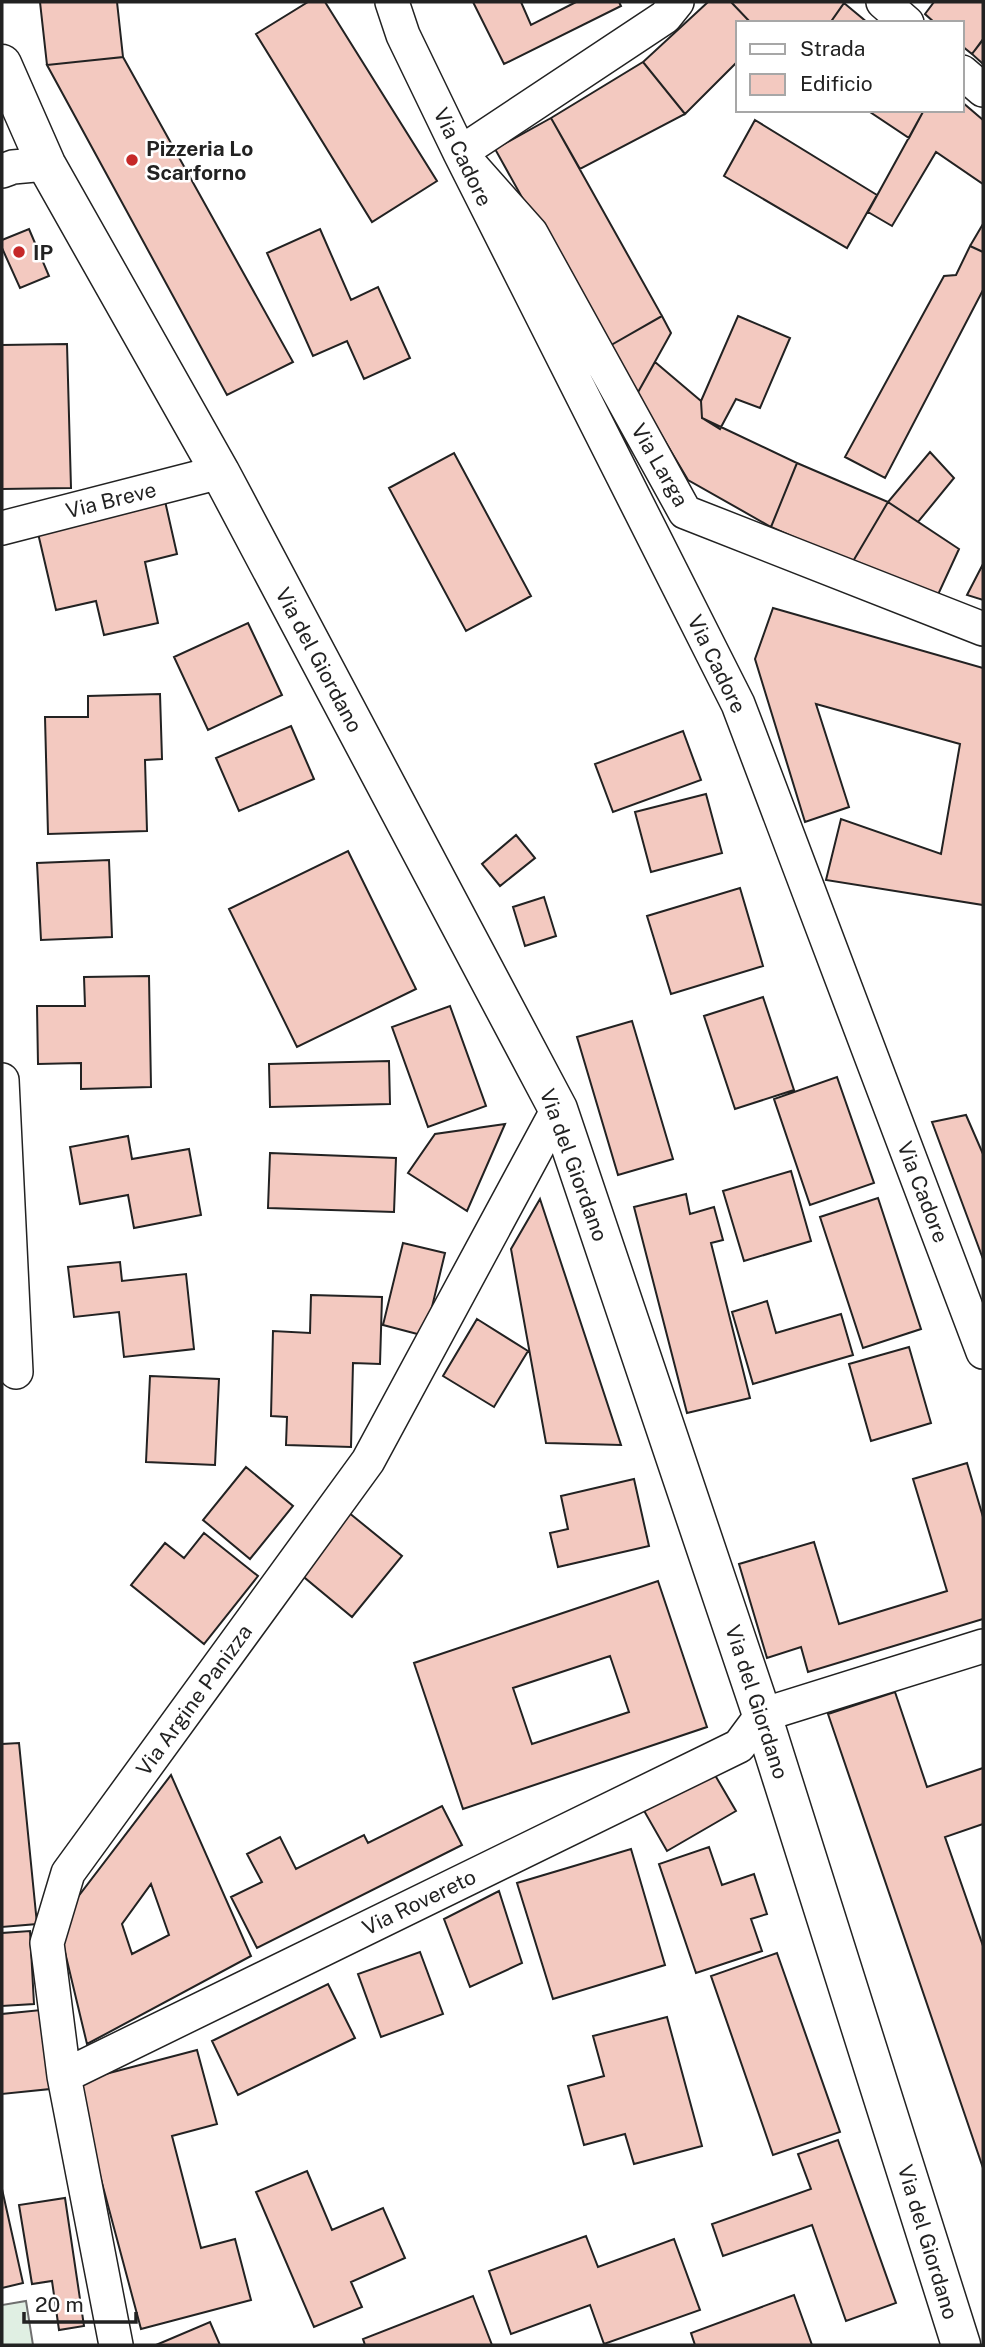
<svg xmlns="http://www.w3.org/2000/svg" width="985" height="2347" font-family="'Public Sans',sans-serif">
<style>
.green{fill:#e0efe3;stroke:#6f6f6f;stroke-width:2}
.building{fill:#f3c9c0;stroke:#222;stroke-width:2;fill-rule:evenodd}
.lines{fill:none;stroke-linecap:round;stroke-linejoin:round}
.minor-casing{stroke:#222;stroke-width:36}
.tertiary-casing{stroke:#222;stroke-width:41}
.minor{stroke:#fff;stroke-width:33}
.tertiary{stroke:#fff;stroke-width:38}
.poi-dot{fill:#c62828;stroke:#fff;stroke-width:2.5}
.labels{text-anchor:middle;dominant-baseline:central;stroke-width:5;stroke-linejoin:round;paint-order:stroke}
.poi-label{font-size:21px;font-weight:bold;fill:#222;stroke:#fff;text-anchor:start}
.street-label{font-size:21px;fill:#222;stroke:#fff}
</style>
<rect width="100%" height="100%" fill="#fff"/>
<!-- green -->
<path class="green" d="M 26,2301 L 33,2345 L 2,2345 L 2,2305 Z"/>
<!-- building -->
<path class="building" d="M 40,2 L 117,2 L 123,57 L 47,65 Z
M 308,2 L 325,2 L 437,181 L 372,222 L 256,34 Z
M 473,2 L 521,2 L 531,25 L 576,2 L 619,2 L 621,6 L 504,64 Z
M 708,2 L 731,2 L 751,23 L 738,23 L 738,61 L 685,114 L 643,62 Z
M 731,2 L 843,2 L 844,3 L 830,23 L 751,23 Z
M 934,2 L 983,2 L 983,39 L 972,54 L 962,46 L 962,23 L 935,23 L 925,14 Z
M 844,3 L 868,23 L 830,23 Z
M 983,40 L 983,64 L 972,54 Z
M 123,57 L 293,362 L 227,395 L 47,65 Z
M 643,62 L 685,114 L 580,169 L 551,118 Z
M 962,102 L 983,120 L 983,184 L 936,152 L 892,226 L 868,212 L 924,110 L 962,110 Z
M 867,110 L 924,110 L 909,138 Z
M 551,118 L 662,316 L 606,348 L 495,149 Z
M 755,120 L 877,195 L 847,248 L 724,176 Z
M 983,224 L 983,252 L 970,246 Z
M 29,229 L 49,276 L 20,288 L 2,248 L 2,240 Z
M 320,229 L 351,300 L 378,287 L 410,358 L 364,379 L 347,341 L 313,356 L 267,253 Z
M 970,246 L 983,252 L 983,290 L 885,478 L 845,457 L 944,276 L 956,275 Z
M 662,316 L 671,333 L 637,394 L 606,348 Z
M 738,316 L 790,338 L 760,408 L 736,399 L 720,429 L 702,418 L 701,401 Z
M 67,344 L 71,488 L 2,489 L 2,345 Z
M 655,362 L 701,401 L 702,418 L 797,463 L 771,527 L 688,480 L 637,394 Z
M 930,452 L 954,478 L 918,522 L 888,502 Z
M 454,453 L 531,596 L 466,631 L 389,488 Z
M 797,463 L 888,502 L 852,563 L 771,527 Z
M 165,501 L 177,554 L 145,562 L 158,623 L 104,635 L 96,601 L 56,610 L 37,529 Z
M 888,502 L 959,549 L 936,599 L 852,563 Z
M 983,564 L 983,600 L 967,595 Z
M 773,608 L 983,668 L 983,905 L 826,880 L 841,819 L 941,854 L 960,744 L 816,704 L 849,807 L 805,822 L 755,659 Z
M 248,623 L 282,695 L 208,730 L 174,657 Z
M 160,694 L 162,759 L 145,760 L 147,831 L 48,834 L 45,717 L 88,717 L 88,696 Z
M 291,726 L 314,779 L 239,811 L 216,758 Z
M 683,731 L 701,780 L 613,812 L 595,764 Z
M 706,794 L 722,853 L 651,872 L 635,812 Z
M 516,835 L 535,858 L 500,886 L 482,864 Z
M 348,851 L 416,989 L 297,1047 L 229,909 Z
M 109,860 L 112,937 L 41,940 L 37,863 Z
M 740,888 L 763,966 L 671,994 L 647,916 Z
M 544,897 L 556,936 L 525,946 L 513,907 Z
M 149,976 L 151,1087 L 81,1089 L 81,1063 L 38,1064 L 37,1006 L 85,1006 L 84,977 Z
M 763,997 L 794,1090 L 735,1109 L 704,1016 Z
M 450,1006 L 486,1106 L 428,1127 L 392,1027 Z
M 632,1021 L 673,1159 L 618,1175 L 577,1037 Z
M 389,1061 L 390,1104 L 270,1107 L 269,1064 Z
M 837,1077 L 874,1183 L 810,1205 L 774,1099 Z
M 966,1115 L 983,1154 L 983,1259 L 932,1122 Z
M 505,1124 L 467,1211 L 408,1173 L 435,1134 Z
M 128,1136 L 132,1159 L 189,1149 L 201,1215 L 134,1228 L 128,1195 L 80,1204 L 70,1147 Z
M 270,1153 L 396,1158 L 394,1212 L 268,1208 Z
M 791,1171 L 811,1241 L 744,1261 L 723,1191 Z
M 686,1194 L 690,1214 L 714,1207 L 723,1240 L 711,1243 L 750,1398 L 687,1413 L 634,1207 Z
M 878,1198 L 921,1329 L 863,1348 L 820,1217 Z
M 540,1199 L 621,1445 L 546,1443 L 511,1249 Z
M 403,1243 L 445,1253 L 425,1336 L 383,1325 Z
M 120,1262 L 122,1281 L 186,1274 L 194,1349 L 124,1357 L 119,1312 L 74,1317 L 68,1267 Z
M 311,1295 L 382,1297 L 380,1364 L 353,1363 L 351,1447 L 286,1445 L 287,1417 L 271,1416 L 273,1331 L 310,1333 Z
M 767,1301 L 776,1333 L 841,1314 L 853,1355 L 753,1384 L 732,1312 Z
M 477,1319 L 528,1351 L 494,1407 L 443,1376 Z
M 909,1347 L 931,1423 L 871,1441 L 849,1364 Z
M 150,1376 L 219,1379 L 215,1465 L 146,1462 Z
M 967,1463 L 983,1517 L 983,1619 L 808,1672 L 801,1647 L 767,1658 L 739,1564 L 814,1542 L 839,1624 L 947,1591 L 913,1479 Z
M 246,1467 L 293,1506 L 250,1559 L 203,1520 Z
M 634,1479 L 649,1546 L 558,1567 L 550,1533 L 568,1529 L 561,1496 Z
M 348,1512 L 402,1556 L 352,1617 L 299,1573 Z
M 204,1533 L 258,1576 L 204,1644 L 131,1585 L 165,1543 L 184,1558 Z
M 658,1581 L 707,1727 L 463,1809 L 414,1663 ZM 610,1656 L 629,1712 L 532,1744 L 513,1688 Z
M 895,1692 L 927,1787 L 983,1768 L 983,1824 L 945,1837 L 983,1946 L 983,2168 L 828,1714 Z
M 19,1743 L 37,1924 L 2,1927 L 2,1744 Z
M 712,1770 L 736,1811 L 667,1851 L 643,1809 Z
M 171,1775 L 251,1956 L 87,2044 L 58,1923 ZM 151,1884 L 169,1935 L 132,1954 L 122,1924 Z
M 442,1806 L 462,1845 L 257,1948 L 231,1897 L 262,1882 L 247,1854 L 280,1837 L 296,1869 L 364,1835 L 368,1843 Z
M 709,1847 L 722,1885 L 754,1874 L 767,1914 L 751,1919 L 762,1951 L 696,1973 L 659,1864 Z
M 631,1849 L 665,1965 L 553,1999 L 517,1883 Z
M 499,1891 L 522,1963 L 470,1987 L 444,1919 Z
M 30,1931 L 34,2004 L 2,2006 L 2,1933 Z
M 420,1952 L 443,2014 L 381,2037 L 358,1974 Z
M 777,1953 L 840,2132 L 773,2155 L 711,1976 Z
M 328,1984 L 355,2038 L 238,2095 L 212,2041 Z
M 41,2010 L 50,2089 L 2,2094 L 2,2014 Z
M 667,2017 L 702,2146 L 634,2164 L 625,2134 L 584,2145 L 568,2086 L 604,2076 L 593,2036 Z
M 197,2050 L 217,2124 L 172,2136 L 201,2248 L 235,2239 L 251,2300 L 141,2329 L 75,2082 Z
M 838,2140 L 896,2303 L 846,2321 L 812,2225 L 723,2256 L 712,2224 L 811,2189 L 798,2154 Z
M 307,2171 L 332,2230 L 383,2208 L 405,2258 L 351,2282 L 362,2307 L 314,2327 L 256,2192 Z
M 2,2189 L 23,2283 L 2,2288 Z
M 65,2198 L 84,2326 L 59,2330 L 52,2281 L 32,2284 L 19,2205 Z
M 586,2236 L 598,2267 L 674,2239 L 700,2310 L 604,2344 L 590,2305 L 511,2334 L 489,2271 Z
M 794,2295 L 812,2345 L 695,2345 L 691,2333 Z
M 473,2296 L 492,2345 L 365,2345 L 363,2339 Z
M 210,2322 L 220,2345 L 156,2345 Z"/>
<g class="lines">
<defs>
<path id="minor" d="M 392,2 L 403,35 L 460,153 L 738,704 L 983,1352
M 677,2 L 665,17 L 460,153 L 531,233 L 685,512 L 983,629
M 883,2 L 907,23
M 962,72 L 983,90
M 2,171 L 13,167 L 46,164
M 2,528 L 220,472
M 2,1080 L 16,1372
M 64,2076 L 739,1746 L 762,1715 L 983,1646
M 116,2345 L 64,2076 L 47,1943 L 68,1873 L 368,1461 L 558,1109"/>
<path id="tertiary" d="M 2,64 L 46,164 L 220,472 L 558,1109 L 762,1715 L 961,2345"/>
</defs>
<!-- minor casing -->
<use href="#minor" class="minor-casing"/>
<!-- tertiary casing -->
<use href="#tertiary" class="tertiary-casing"/>
<!-- minor -->
<use href="#minor" class="minor"/>
<!-- tertiary -->
<use href="#tertiary" class="tertiary"/>
</g>
<!-- markers -->
<g class="poi-dot">
<circle cx="132" cy="160" r="7"/>
<circle cx="19" cy="252" r="7"/>
</g>
<g class="labels">
<!-- poi labels -->
<g class="poi-label">
<text x="146" y="148">Pizzeria Lo<tspan x="146" dy="24">Scarforno</tspan></text>
<text x="33" y="252">IP</text>
</g>
<!-- street labels -->
<g class="street-label">
<text transform="translate(463 157) rotate(64)">Via Cadore</text>
<text transform="translate(660 465) rotate(60)">Via Larga</text>
<text transform="translate(111 500) rotate(-14)">Via Breve</text>
<text transform="translate(319 660) rotate(62)">Via del Giordano</text>
<text transform="translate(717 664) rotate(64)">Via Cadore</text>
<text transform="translate(574 1165) rotate(70)">Via del Giordano</text>
<text transform="translate(923 1192) rotate(69)">Via Cadore</text>
<text transform="translate(194 1700) rotate(-54)">Via Argine Panizza</text>
<text transform="translate(757 1702) rotate(72)">Via del Giordano</text>
<text transform="translate(419 1902) rotate(-26)">Via Rovereto</text>
<text transform="translate(928 2242) rotate(73)">Via del Giordano</text>
</g>
</g>
<!-- border -->
<rect width="985" height="2347" fill="none" stroke="#222222" stroke-width="7"/>
<!-- legend -->
<rect x="736" y="21" width="228" height="91" fill="#ffffff" stroke="#a7a7a7" stroke-width="2"/>
<rect x="750" y="44" width="35" height="10" fill="#ffffff" stroke="#a7a7a7" stroke-width="2"/>
<text x="800" y="56" font-size="21" fill="#222222">Strada</text>
<rect x="750" y="74" width="35" height="21" fill="#f3c9c0" stroke="#a7a7a7" stroke-width="2"/>
<text x="800" y="91" font-size="21" fill="#222222">Edificio</text>
<!-- scale -->
<path d="M24 2312v10h112v-10" fill="none" stroke="#222222" stroke-width="3.5"/>
<text x="35" y="2312" font-size="21" fill="#222222" stroke="#ffffff" stroke-width="5" paint-order="stroke">20 m</text>
</svg>
